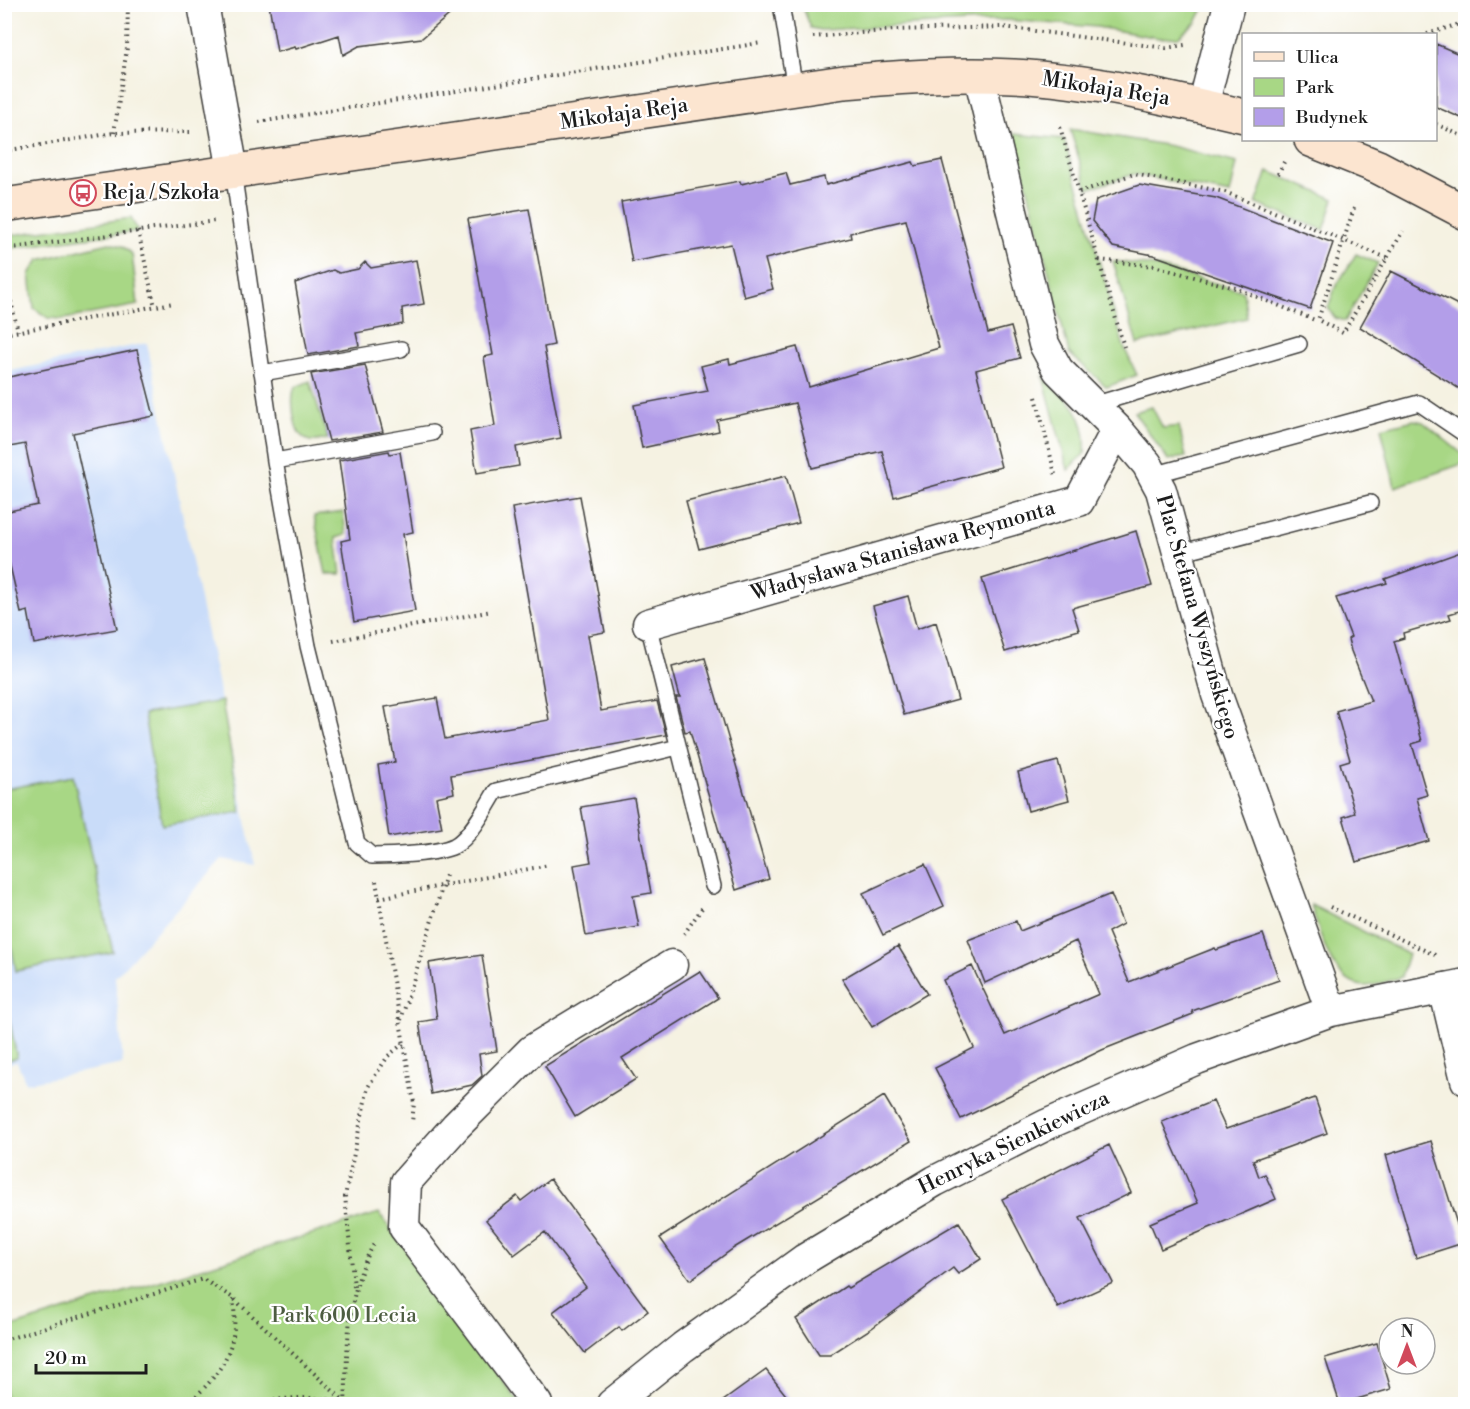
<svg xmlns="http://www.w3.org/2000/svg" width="1470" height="1409" font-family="'Libre Bodoni',serif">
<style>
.built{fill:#c9dcf9}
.green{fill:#a8d785;stroke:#627a50;stroke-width:1.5}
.building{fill:#b39ee9}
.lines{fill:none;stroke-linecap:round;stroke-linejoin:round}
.lane-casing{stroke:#3d3c3a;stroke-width:18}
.street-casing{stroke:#3d3c3a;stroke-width:33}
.secondary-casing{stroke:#3d3c3a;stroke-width:36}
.path{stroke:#3d3c3a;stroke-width:4;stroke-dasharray:1.5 4.5;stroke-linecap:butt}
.lane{stroke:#fff;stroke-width:15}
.street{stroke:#fff;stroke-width:30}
.secondary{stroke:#fce5d0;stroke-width:33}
.labels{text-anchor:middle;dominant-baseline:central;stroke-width:4.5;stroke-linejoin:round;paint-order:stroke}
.street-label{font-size:21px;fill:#1c1c1c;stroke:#fff}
.poi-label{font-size:21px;fill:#1c1c1c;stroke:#fff;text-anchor:start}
.park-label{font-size:21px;fill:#4d5d41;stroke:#fff}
</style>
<rect width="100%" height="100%" fill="#fff"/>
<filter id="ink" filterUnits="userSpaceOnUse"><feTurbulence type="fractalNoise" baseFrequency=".0167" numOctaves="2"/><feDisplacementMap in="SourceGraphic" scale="12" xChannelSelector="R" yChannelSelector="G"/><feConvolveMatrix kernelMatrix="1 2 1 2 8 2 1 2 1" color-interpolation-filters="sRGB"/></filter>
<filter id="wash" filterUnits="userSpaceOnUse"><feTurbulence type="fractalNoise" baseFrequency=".008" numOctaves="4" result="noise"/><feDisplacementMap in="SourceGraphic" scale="24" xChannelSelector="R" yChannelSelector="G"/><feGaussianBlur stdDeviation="1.35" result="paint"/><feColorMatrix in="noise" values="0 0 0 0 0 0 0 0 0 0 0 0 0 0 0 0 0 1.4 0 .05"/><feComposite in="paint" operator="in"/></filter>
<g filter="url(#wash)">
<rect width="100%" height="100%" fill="#f5f2e2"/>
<!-- built -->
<path class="built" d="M 147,343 L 255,865 L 222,859 L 115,977 L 123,1064 L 26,1083 L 17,1062 L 5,1064 L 5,372 Z"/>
<!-- green -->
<path class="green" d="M 802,5 L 802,4 L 1205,5 L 1196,22 L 1178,37 L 1159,38 L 1097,27 L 1006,20 L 821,30 L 811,28 Z
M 1070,129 L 1171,146 L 1237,163 L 1230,194 L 1134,174 L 1088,189 Z
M 1014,134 L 1064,139 L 1124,347 L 1137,375 L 1107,387 L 1069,353 Z
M 1268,171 L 1334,199 L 1324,230 L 1256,204 Z
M 131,218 L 138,231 L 5,249 L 5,236 Z
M 109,243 L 122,246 L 132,254 L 138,305 L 64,319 L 48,318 L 34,308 L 30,274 L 39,260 Z
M 1356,254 L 1378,263 L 1345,321 L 1335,318 L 1328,308 L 1335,288 Z
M 1113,261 L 1154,266 L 1243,291 L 1247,318 L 1137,344 Z
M 1043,377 C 1070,400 1088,415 1085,453 L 1068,470 Z
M 310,381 L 328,439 C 320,440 311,444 304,438 C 293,431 290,398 295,387 Z
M 1152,407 L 1163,428 L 1179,426 L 1186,457 L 1168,460 L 1134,412 Z
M 1414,420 L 1423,422 L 1465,456 L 1465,463 L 1395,487 L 1381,428 Z
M 343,512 L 346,535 L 336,538 L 341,574 L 326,574 L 314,516 Z
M 222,701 L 241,812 L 162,825 L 144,714 Z
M 73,776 L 113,952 L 16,971 L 5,912 L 5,789 Z
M 1311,905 L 1408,954 L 1401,977 C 1390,980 1376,986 1365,986 C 1332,986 1319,930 1311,905 Z
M 5,998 L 17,1058 L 5,1061 L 4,1061 Z
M 379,1213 L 520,1404 L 5,1404 L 5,1329 Z"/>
<g id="blocks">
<!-- building -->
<path class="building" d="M 269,4 L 462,4 L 422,38 L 359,46 L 343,55 L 339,35 L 296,49 L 295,47 L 277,52 Z
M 1436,44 L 1466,57 L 1466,120 L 1436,107 Z
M 942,160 L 988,333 L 1011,327 L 1020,358 L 976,370 L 1001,467 L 894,497 L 882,451 L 812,468 L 795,403 L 717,420 L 719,431 L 642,448 L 634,405 L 708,391 L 701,366 L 729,359 L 730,364 L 797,347 L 809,387 L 939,348 L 906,220 L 850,233 L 851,238 L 765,259 L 773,289 L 744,297 L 731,244 L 632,262 L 621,202 L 740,181 L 741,184 L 786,173 L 790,185 L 824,177 L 826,185 L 913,162 L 915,166 Z
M 1139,185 L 1216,198 L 1333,243 L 1310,309 L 1153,255 L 1113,247 L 1092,221 L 1096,200 Z
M 529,209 L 554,345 L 544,347 L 561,438 L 516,447 L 519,466 L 477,473 L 470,431 L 495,426 L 484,357 L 493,355 L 468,219 Z
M 416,260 L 424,304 L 402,308 L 403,324 L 356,333 L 359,346 L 308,355 L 295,283 L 333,270 L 339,273 L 358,269 L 365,262 L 371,268 Z
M 1391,271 L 1466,309 L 1466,393 L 1360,327 Z
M 137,350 L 154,416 L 73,433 L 117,629 L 34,644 L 28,611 L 21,613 L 4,540 L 4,512 L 38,505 L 25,444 L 4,448 L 4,378 Z
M 365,365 L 383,432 L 329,441 L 311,374 Z
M 389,451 L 390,454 L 400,452 L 413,532 L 403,534 L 415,611 L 354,622 L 341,541 L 350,539 L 339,460 Z
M 786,476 L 799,523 L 699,549 L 686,501 Z
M 580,496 L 605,632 L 588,635 L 601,711 L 657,701 L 666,735 L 451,775 L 454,793 L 436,797 L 442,828 L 389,837 L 378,765 L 395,762 L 385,707 L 437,698 L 445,739 L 549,720 L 512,508 Z
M 1136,531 L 1152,586 L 1072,608 L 1079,630 L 1005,652 L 982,579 Z
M 1466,550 L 1466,609 L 1449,614 L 1451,619 L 1403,633 L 1404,638 L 1394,641 L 1422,741 L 1412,744 L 1427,795 L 1417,798 L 1429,841 L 1356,862 L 1343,817 L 1355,813 L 1340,763 L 1350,760 L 1336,711 L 1371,701 L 1351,651 L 1348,639 L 1351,637 L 1336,598 L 1387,583 L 1385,579 Z
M 908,596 L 917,629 L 936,622 L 958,700 L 904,715 L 873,606 Z
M 705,658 L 769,879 L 736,890 L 690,731 L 685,732 L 676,697 L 680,697 L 672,667 Z
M 1058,761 L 1069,800 L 1028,811 L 1018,772 Z
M 634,798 L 651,893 L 633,896 L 639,927 L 586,936 L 574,865 L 591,862 L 581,807 Z
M 925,864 L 944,906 L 883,935 L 863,893 Z
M 1111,894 L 1123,924 L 1108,932 L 1129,982 L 1215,948 L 1216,950 L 1263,934 L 1279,980 L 1192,1011 L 1193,1014 L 1102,1050 L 961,1119 L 935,1068 L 974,1048 L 943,980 L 972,966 L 1005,1035 L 1099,994 L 1076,941 L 985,983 L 968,940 L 1016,921 L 1020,931 Z
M 898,946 L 927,994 L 872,1027 L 842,979 Z
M 482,955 L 497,1051 L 479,1054 L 482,1076 L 472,1085 L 431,1094 L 419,1022 L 437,1019 L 429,963 Z
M 700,971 L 718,998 L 622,1058 L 636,1079 L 575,1117 L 545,1066 Z
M 884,1096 L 911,1141 L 734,1248 L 690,1280 L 660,1238 Z
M 1315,1098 L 1327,1133 L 1253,1160 L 1259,1177 L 1265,1174 L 1276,1199 L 1161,1249 L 1150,1223 L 1198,1203 L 1162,1122 L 1213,1101 L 1226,1129 Z
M 1431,1141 L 1463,1243 L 1416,1258 L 1386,1155 Z
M 1109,1145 L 1131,1193 L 1080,1218 L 1113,1283 L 1058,1308 L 1002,1199 Z
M 550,1179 L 648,1311 L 622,1331 L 619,1327 L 585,1353 L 553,1312 L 586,1287 L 545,1232 L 514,1255 L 486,1220 L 517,1196 L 521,1201 Z
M 959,1222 L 981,1259 L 958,1274 L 953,1268 L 872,1328 L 830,1355 L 819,1355 L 796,1319 L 846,1286 L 848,1288 Z
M 1377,1343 L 1391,1389 L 1340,1404 L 1325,1358 Z
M 766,1370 L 793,1404 L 719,1404 Z"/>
</g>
</g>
<g filter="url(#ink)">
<use href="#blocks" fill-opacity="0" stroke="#3d3c3a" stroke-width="1.5"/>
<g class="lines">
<defs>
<path id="lane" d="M 781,4 L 795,89
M 233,171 L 275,461 L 308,646 L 357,843 L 372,856 C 392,856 437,854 454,846 C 470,838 487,806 496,791 L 678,747
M 262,373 L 401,349
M 1093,405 L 1299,344
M 275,461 L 432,433
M 1153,475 L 1419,403 L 1466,435
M 1179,553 L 1370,503
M 648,624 L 713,886"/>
<path id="street" d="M 203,4 L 233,171
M 979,75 L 1044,344 L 1058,370 L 1117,429 L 1147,464 L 1161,490 L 1217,695 L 1331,1011
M 1203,106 L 1229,4
M 648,624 L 1079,501 L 1117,429
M 1444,988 L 1466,1080
M 537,1404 L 404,1227 L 406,1182 L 456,1126 L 532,1050 L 672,965
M 612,1404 L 683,1347 L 805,1259 L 935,1181 L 1048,1124 L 1197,1059 L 1331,1011 L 1466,984"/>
<path id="secondary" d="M 1311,140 L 1378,167 L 1466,213
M 4,205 L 844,82 C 901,77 957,73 1013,76 C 1091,80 1168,98 1244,116"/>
</defs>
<!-- lane casing -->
<use href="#lane" class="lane-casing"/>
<!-- street casing -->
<use href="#street" class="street-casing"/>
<!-- secondary casing -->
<use href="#secondary" class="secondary-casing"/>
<!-- path -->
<path class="path" d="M 1427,34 L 1466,22
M 813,37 L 895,30 L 1003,27 L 1166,48 L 1185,45
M 259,122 L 761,43
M 1436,124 L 1466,138
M 1060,127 L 1124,347
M 114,133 L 127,48 L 128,4
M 4,151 L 114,133 L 192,132
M 1278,174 L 1284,162
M 1079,192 L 1134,174 L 1225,192 L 1387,258
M 1354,208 L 1318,320 L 1343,333 L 1403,231
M 138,231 L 155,307
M 4,249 L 215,221
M 1099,260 L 1154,266 L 1235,288 L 1317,321
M 4,272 L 18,331
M 4,334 L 173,303
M 1036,397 L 1055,474
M 333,641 L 492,611
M 376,881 L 414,1103 L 412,1122
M 379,898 L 549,865
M 1330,907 L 1435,955
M 684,934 L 702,908
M 401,1020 L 446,875
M 354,1287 L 345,1196 L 368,1087 L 388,1056 L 404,1043
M 4,1340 L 203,1279 L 233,1298 L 345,1402
M 187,1404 C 222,1374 240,1346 233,1299
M 250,1404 C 285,1397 317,1395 352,1404
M 345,1404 C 348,1349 345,1294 374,1244"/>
<!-- lane -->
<use href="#lane" class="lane"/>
<!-- street -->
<use href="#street" class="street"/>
<!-- secondary -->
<use href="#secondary" class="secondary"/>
</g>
</g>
<!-- icons -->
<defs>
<symbol id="bus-ring" viewBox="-11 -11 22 22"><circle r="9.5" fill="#fff" stroke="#d1495b" stroke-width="1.5"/><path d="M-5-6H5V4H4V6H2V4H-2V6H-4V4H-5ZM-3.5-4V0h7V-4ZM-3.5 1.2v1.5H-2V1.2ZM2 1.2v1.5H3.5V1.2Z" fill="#d1495b"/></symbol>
</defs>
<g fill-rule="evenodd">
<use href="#bus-ring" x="68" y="178" width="30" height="30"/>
</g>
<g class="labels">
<!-- street labels -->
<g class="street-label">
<text transform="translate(1106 89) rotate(9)">Mikołaja Reja</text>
<text transform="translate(624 114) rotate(-8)">Mikołaja Reja</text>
<text transform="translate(903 551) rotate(-16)">Władysława Stanisława Reymonta</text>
<text transform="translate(1197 617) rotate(74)">Plac Stefana Wyszyńskiego</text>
<text transform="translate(1014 1143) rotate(-26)">Henryka Sienkiewicza</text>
</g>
<!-- poi labels -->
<g class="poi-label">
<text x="103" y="193">Reja / Szkoła</text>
</g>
<!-- park labels -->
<g class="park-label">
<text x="344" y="1316">Park 600 Lecia</text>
</g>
</g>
<!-- margin -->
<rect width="1470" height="1409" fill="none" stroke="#fff" stroke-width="24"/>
<!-- legend -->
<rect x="1242" y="33" width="195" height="108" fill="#ffffff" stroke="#a4a4a4" stroke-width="1.5"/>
<rect x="1254" y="52" width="30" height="9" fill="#fce5d0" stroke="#a4a4a4" stroke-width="1.5"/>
<text x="1296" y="63" font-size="18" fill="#1c1c1c">Ulica</text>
<rect x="1254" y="78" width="30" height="18" fill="#a8d785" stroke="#a4a4a4" stroke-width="1.5"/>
<text x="1296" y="93" font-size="18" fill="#1c1c1c">Park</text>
<rect x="1254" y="108" width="30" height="18" fill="#b39ee9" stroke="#a4a4a4" stroke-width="1.5"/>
<text x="1296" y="123" font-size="18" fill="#1c1c1c">Budynek</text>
<!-- north arrow -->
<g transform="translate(1407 1346)"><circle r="28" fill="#ffffff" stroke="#a4a4a4" stroke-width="1.5"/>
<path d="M0-4.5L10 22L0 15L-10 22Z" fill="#d1495b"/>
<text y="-9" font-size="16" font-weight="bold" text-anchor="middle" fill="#1c1c1c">N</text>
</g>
<!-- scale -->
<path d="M36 1364v9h110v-9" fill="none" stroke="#1c1c1c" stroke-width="3"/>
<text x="45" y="1364" font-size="18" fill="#1c1c1c" stroke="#ffffff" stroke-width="4.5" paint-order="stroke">20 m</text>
</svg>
